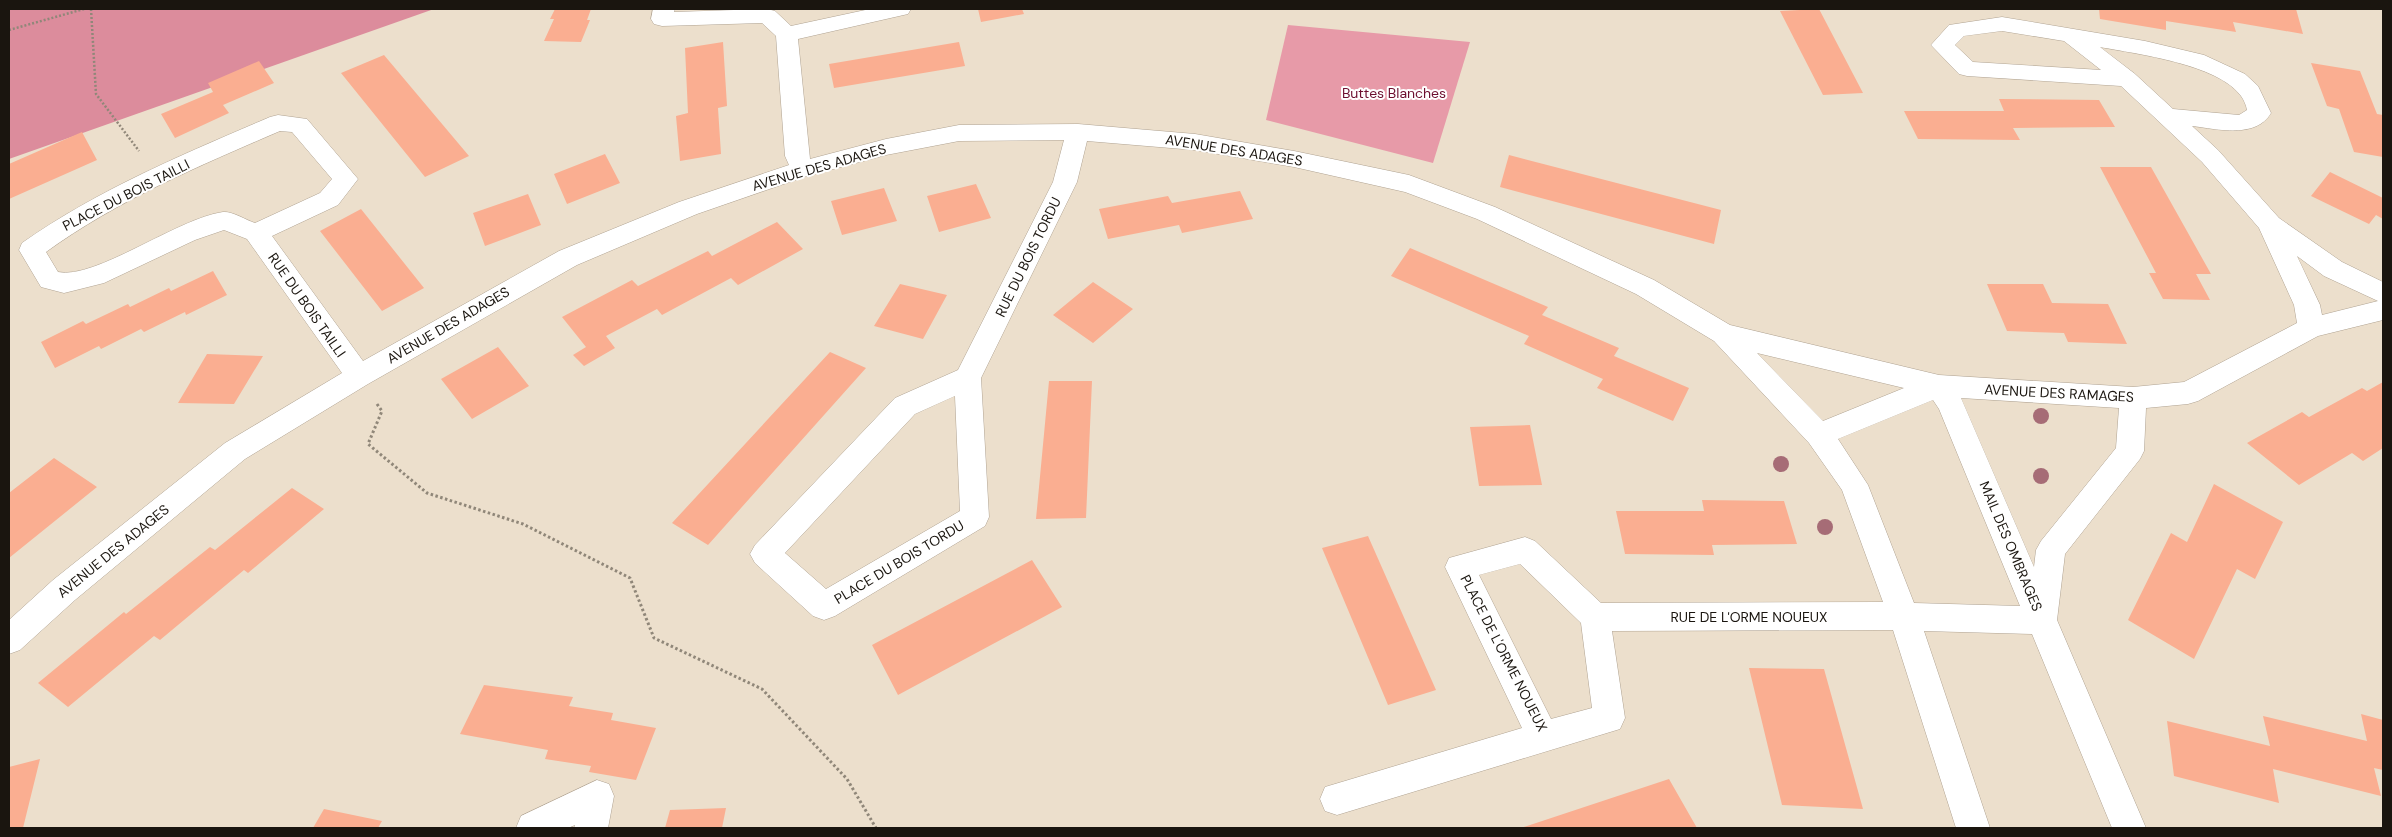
<svg xmlns="http://www.w3.org/2000/svg" width="2392" height="837" font-family="'DM Sans',sans-serif">
<style>
.green{fill:#e79aa8}
.forest{fill:#dc8c9c}
.building{fill:#faae91}
.lines{fill:none;stroke-linecap:round;stroke-linejoin:round}
.street-casing{stroke:#b0a392;stroke-width:1}
.path-far1{stroke:#908779;stroke-width:2.5;stroke-dasharray:2 2;stroke-linecap:butt}
.path{stroke:#908779;stroke-width:3;stroke-dasharray:2.5 2.5;stroke-linecap:butt}
.street{fill:#fff;fill-rule:evenodd}
.tree{fill:#a66c76}
.labels{text-anchor:middle;dominant-baseline:central;stroke-width:4;stroke-linejoin:round;paint-order:stroke}
.park-label{font-size:14px;fill:#6d0e2f;stroke:#fff}
.street-label{font-size:14px;fill:#1a150f;stroke:#fff}
</style>
<rect width="100%" height="100%" fill="#ecdfcc"/>
<!-- green -->
<path class="green" d="M 1288,25 L 1470,42 L 1433,163 L 1266,120 Z"/>
<!-- forest -->
<path class="forest" d="M 9,9 L 434,9 L 9,159 Z"/>
<!-- building -->
<path class="building" d="M 555,9 L 591,9 L 587,20 L 590,20 L 581,42 L 544,41 L 554,19 L 550,19 Z
M 978,9 L 1022,9 L 1024,14 L 981,22 Z
M 1819,9 L 1863,93 L 1823,95 L 1780,11 Z
M 2099,9 L 2296,9 L 2303,34 L 2233,22 L 2236,32 L 2166,21 L 2166,30 L 2100,19 Z
M 723,42 L 727,106 L 718,108 L 721,154 L 680,161 L 676,116 L 688,113 L 685,48 Z
M 959,42 L 965,66 L 834,88 L 829,64 Z
M 384,55 L 469,156 L 425,177 L 341,73 Z
M 259,61 L 274,83 L 223,105 L 229,113 L 175,138 L 161,114 L 213,92 L 208,83 Z
M 2311,63 L 2360,71 L 2377,114 L 2383,115 L 2383,157 L 2354,152 L 2339,109 L 2327,106 Z
M 1999,99 L 2099,100 L 2115,127 L 2013,128 L 2020,140 L 1918,139 L 1904,111 L 2004,111 Z
M 82,132 L 97,160 L 9,199 L 9,164 Z
M 605,154 L 620,183 L 567,204 L 554,174 Z
M 1509,155 L 1721,210 L 1714,244 L 1500,187 Z
M 2100,167 L 2151,167 L 2211,274 L 2196,274 L 2210,300 L 2163,299 L 2149,273 L 2156,273 Z
M 2330,172 L 2383,198 L 2383,219 L 2376,215 L 2369,224 L 2311,196 Z
M 976,184 L 991,218 L 939,232 L 927,196 Z
M 884,188 L 897,221 L 842,235 L 831,201 Z
M 1240,191 L 1253,219 L 1182,233 L 1179,225 L 1108,239 L 1099,209 L 1168,196 L 1172,203 Z
M 528,194 L 541,225 L 485,246 L 473,213 Z
M 361,209 L 424,288 L 382,311 L 320,231 Z
M 777,222 L 803,249 L 738,285 L 731,278 L 662,315 L 657,309 L 606,336 L 615,348 L 584,366 L 573,355 L 586,347 L 562,317 L 632,280 L 638,286 L 708,251 L 712,256 Z
M 1410,248 L 1548,307 L 1542,315 L 1619,348 L 1614,356 L 1689,388 L 1673,421 L 1597,388 L 1603,379 L 1524,344 L 1529,336 L 1391,276 Z
M 213,271 L 227,295 L 186,315 L 185,312 L 144,332 L 141,329 L 101,349 L 99,346 L 55,368 L 41,342 L 83,321 L 86,324 L 128,304 L 130,307 L 169,288 L 171,291 Z
M 1093,282 L 1133,309 L 1093,343 L 1053,315 Z
M 900,284 L 947,295 L 923,339 L 874,326 Z
M 1987,284 L 2043,284 L 2052,303 L 2108,304 L 2127,344 L 2068,342 L 2064,333 L 2007,331 Z
M 498,347 L 529,386 L 472,419 L 441,379 Z
M 830,352 L 866,368 L 708,545 L 672,523 Z
M 207,354 L 263,356 L 234,404 L 178,403 Z
M 1049,381 L 1092,381 L 1086,518 L 1036,519 Z
M 2383,382 L 2383,448 L 2363,461 L 2352,453 L 2299,485 L 2247,443 L 2302,412 L 2309,417 L 2362,388 L 2367,391 Z
M 1530,425 L 1542,485 L 1479,486 L 1470,427 Z
M 54,458 L 97,487 L 9,558 L 9,493 Z
M 2214,484 L 2283,522 L 2255,579 L 2237,569 L 2194,659 L 2128,620 L 2171,533 L 2187,542 Z
M 292,488 L 324,509 L 248,573 L 244,570 L 160,640 L 154,636 L 68,707 L 38,683 L 124,612 L 126,614 L 210,547 L 215,550 Z
M 1702,500 L 1784,501 L 1797,544 L 1712,545 L 1714,555 L 1625,554 L 1616,511 L 1704,511 Z
M 1368,536 L 1436,690 L 1388,705 L 1322,548 Z
M 1032,560 L 1062,607 L 898,695 L 872,645 Z
M 1749,668 L 1824,669 L 1863,809 L 1782,805 Z
M 484,685 L 573,697 L 569,706 L 613,713 L 611,720 L 656,728 L 636,780 L 589,772 L 591,766 L 545,759 L 548,750 L 460,734 Z
M 2361,714 L 2383,720 L 2383,770 L 2374,768 L 2381,796 L 2273,769 L 2279,803 L 2174,776 L 2167,721 L 2270,746 L 2263,716 L 2367,741 Z
M 40,759 L 23,828 L 9,828 L 9,767 Z
M 1669,779 L 1697,828 L 1521,828 Z
M 726,808 L 722,828 L 665,828 L 670,810 Z
M 324,809 L 382,821 L 378,828 L 313,828 Z"/>
<g class="lines">
<defs>
<path id="street" d="M 653,9 L 675,9 L 674,12 L 767,9 L 775,11 L 791,26 L 870,9 L 911,9 L 908,14 L 798,39 L 810,159 L 886,139 L 959,125 L 1078,124 L 1195,134 L 1294,151 L 1409,175 L 1495,207 L 1654,280 L 1730,325 L 1939,375 L 2133,387 L 2184,382 L 2297,323 L 2294,305 L 2259,228 L 2202,162 L 2121,86 L 1967,76 L 1959,74 L 1931,45 L 1949,25 L 2002,17 L 2145,41 L 2204,55 L 2245,74 L 2258,86 L 2271,113 C 2256,139 2217,129 2192,126 L 2218,150 L 2279,218 L 2342,262 L 2383,282 L 2383,320 L 2318,336 L 2198,401 L 2188,404 L 2146,408 L 2144,451 L 2140,459 L 2065,554 L 2057,620 L 2146,828 L 2112,828 L 2032,634 L 1924,631 L 1990,828 L 1956,828 L 1893,630 L 1878,630 L 1612,631 L 1625,718 L 1620,729 L 1337,815 L 1325,811 L 1320,799 L 1325,787 L 1522,728 L 1445,567 L 1449,558 L 1525,537 L 1535,541 L 1601,603 L 1883,602 L 1842,490 L 1809,443 L 1714,341 L 1636,294 L 1477,219 L 1405,192 L 1294,167 L 1195,150 L 1087,141 L 1077,182 L 981,378 L 989,517 L 985,526 L 835,616 L 824,620 L 813,616 L 755,563 L 750,554 L 755,545 L 895,398 L 958,370 L 1053,182 L 1064,140 L 959,141 L 886,155 L 807,176 L 697,214 L 577,265 L 368,384 L 245,459 L 75,600 L 20,650 L 9,654 L 9,620 L 53,580 L 225,443 L 342,373 L 247,239 L 224,230 L 195,240 L 104,283 L 64,293 L 41,287 L 19,250 L 22,243 C 99,189 184,154 270,117 L 278,115 L 307,119 L 358,179 L 338,205 L 272,236 L 363,361 L 559,251 L 679,202 L 789,165 L 785,156 L 776,36 L 762,23 L 662,26 L 654,24 L 651,19 ZM 2002,31 L 2064,41 L 2101,70 L 1973,62 L 1955,45 L 1964,36 ZM 2100,47 C 2137,54 2218,64 2241,96 C 2244,100 2246,105 2247,110 L 2239,115 L 2173,109 L 2135,74 ZM 280,131 L 292,132 L 332,179 L 320,193 L 255,223 C 246,220 232,211 223,212 C 178,218 95,280 58,272 L 46,252 C 118,200 199,166 280,131 ZM 2297,256 L 2324,276 L 2378,301 L 2322,315 L 2320,305 ZM 1757,353 L 1904,388 L 1823,421 ZM 955,396 L 960,511 L 826,589 L 785,553 L 915,414 ZM 1961,398 L 2119,408 L 2116,448 L 2041,541 L 2036,550 L 2034,567 ZM 1933,400 L 1939,409 L 2020,606 L 1914,603 L 1868,485 L 1838,439 ZM 1520,564 L 1581,623 L 1592,708 L 1551,719 L 1479,575 Z
M 597,780 L 609,784 L 614,796 L 608,828 L 574,828 L 575,825 L 568,828 L 516,828 L 521,816 Z"/>
</defs>
<!-- street casing -->
<use href="#street" class="street-casing"/>
<!-- path-far1 -->
<path class="path-far1" d="M 91,9 L 96,94 L 139,151
M 9,30 L 84,9"/>
<!-- path -->
<path class="path" d="M 377,404 L 382,411 L 368,444 L 427,493 L 523,524 L 630,578 L 654,638 L 762,689 L 847,779 L 876,828"/>
<!-- street -->
<use href="#street" class="street"/>
</g>
<!-- trees -->
<g class="tree">
<circle cx="2041" cy="416" r="8"/>
<circle cx="1781" cy="464" r="8"/>
<circle cx="2041" cy="476" r="8"/>
<circle cx="1825" cy="527" r="8"/>
</g>
<g class="labels">
<!-- park labels -->
<g class="park-label">
<text x="1394" y="93">Buttes Blanches</text>
</g>
<!-- street labels -->
<g class="street-label">
<text transform="translate(1234 150) rotate(9)">AVENUE DES ADAGES</text>
<text transform="translate(819 167) rotate(-16)">AVENUE DES ADAGES</text>
<text transform="translate(126 195) rotate(-27)">PLACE DU BOIS TAILLI</text>
<text transform="translate(1028 257) rotate(-64)">RUE DU BOIS TORDU</text>
<text transform="translate(307 305) rotate(55)">RUE DU BOIS TAILLI</text>
<text transform="translate(448 325) rotate(-30)">AVENUE DES ADAGES</text>
<text transform="translate(2059 393) rotate(3)">AVENUE DES RAMAGES</text>
<text transform="translate(2011 546) rotate(67)">MAIL DES OMBRAGES</text>
<text transform="translate(113 551) rotate(-39)">AVENUE DES ADAGES</text>
<text transform="translate(899 562) rotate(-31)">PLACE DU BOIS TORDU</text>
<text x="1749" y="617">RUE DE L'ORME NOUEUX</text>
<text transform="translate(1504 653) rotate(63)">PLACE DE L'ORME NOUEUX</text>
</g>
</g>
<!-- border -->
<rect width="2392" height="837" fill="none" stroke="#1a150f" stroke-width="20"/>
</svg>
